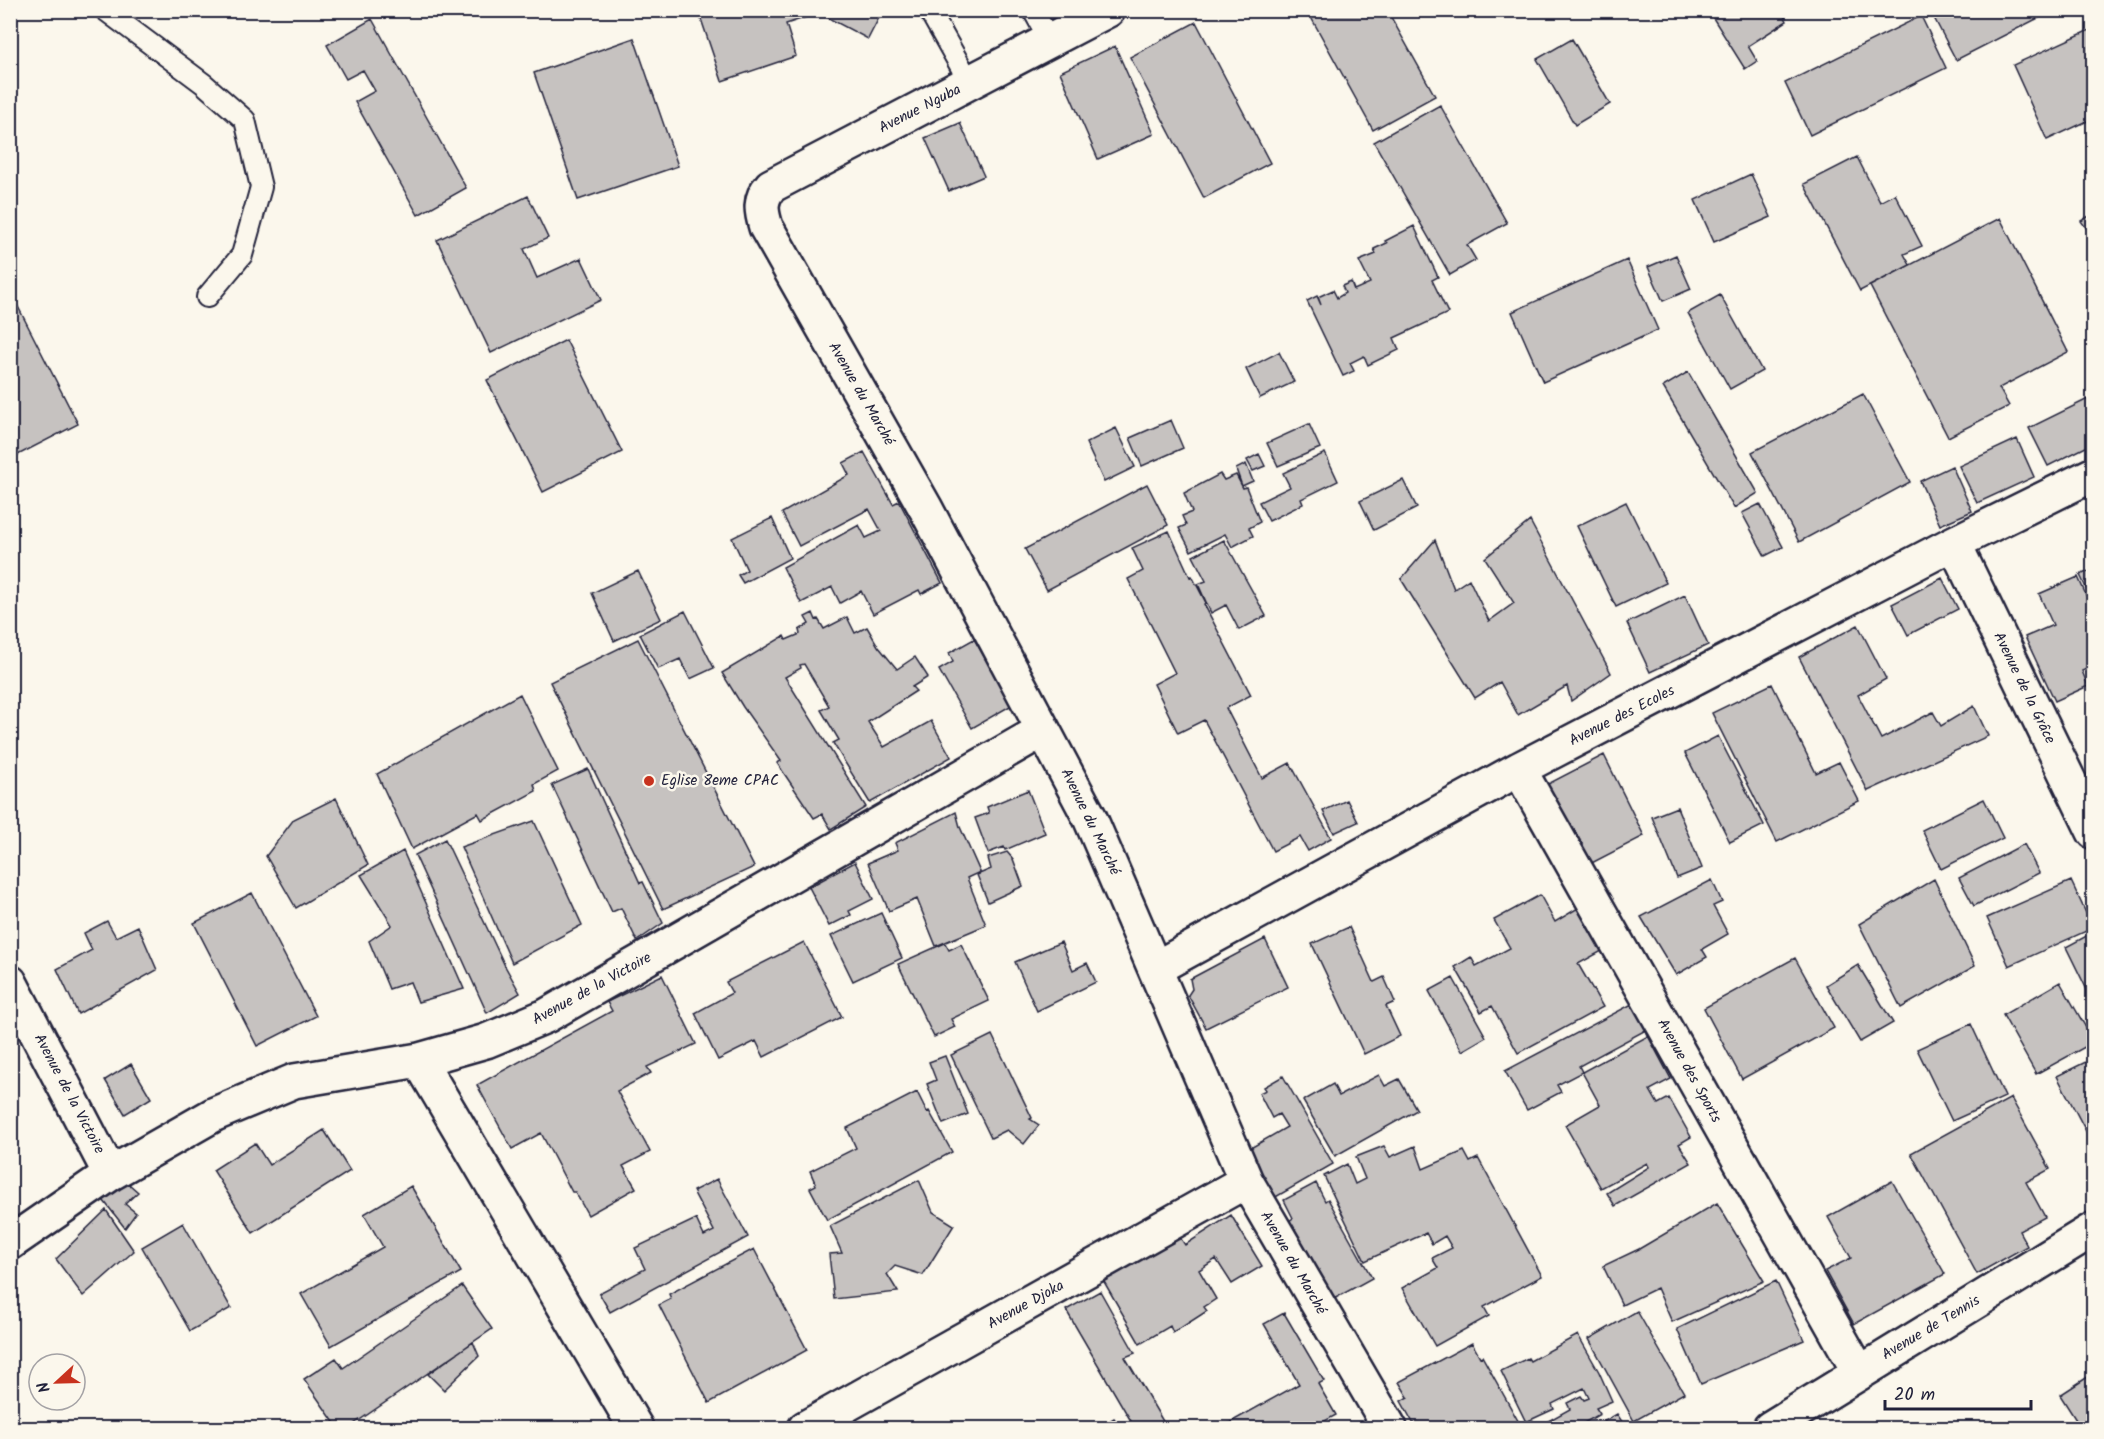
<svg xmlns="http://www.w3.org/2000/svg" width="2104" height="1439" font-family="Kalam,sans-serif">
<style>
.building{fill:#c6c2c0;stroke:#22223b;stroke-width:1.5}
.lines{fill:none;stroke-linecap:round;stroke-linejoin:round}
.lane-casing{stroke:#22223b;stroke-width:24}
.street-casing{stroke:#22223b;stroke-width:38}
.lane{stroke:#fbf7ec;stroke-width:20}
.street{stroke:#fbf7ec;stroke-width:33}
.poi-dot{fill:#c8321e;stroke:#fbf7ec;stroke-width:2}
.labels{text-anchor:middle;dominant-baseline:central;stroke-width:5;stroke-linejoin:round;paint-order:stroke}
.street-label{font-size:15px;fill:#22223b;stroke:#fbf7ec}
.poi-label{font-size:15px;fill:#22223b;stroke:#fbf7ec;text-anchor:start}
</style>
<rect width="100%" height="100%" fill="#fbf7ec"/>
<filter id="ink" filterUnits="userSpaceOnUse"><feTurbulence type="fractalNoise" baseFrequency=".0167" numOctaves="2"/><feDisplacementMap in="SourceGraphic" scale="12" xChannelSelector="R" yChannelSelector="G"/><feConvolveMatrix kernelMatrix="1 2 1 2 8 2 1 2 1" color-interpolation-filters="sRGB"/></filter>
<g filter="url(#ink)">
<!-- building -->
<path class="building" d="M 698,10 L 883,10 L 868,39 L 819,13 L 786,24 L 796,56 L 722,81 Z
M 1307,10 L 1387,10 L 1435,96 L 1373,130 Z
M 1708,10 L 1781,10 L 1787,21 L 1748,46 L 1757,61 L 1745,69 Z
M 1933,10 L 2054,10 L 1956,60 L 1931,12 Z
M 1921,16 L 1946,68 L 1810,135 L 1785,83 Z
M 372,19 L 466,188 L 418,215 L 355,102 L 375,91 L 363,70 L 346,79 L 327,45 Z
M 1196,22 L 1270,163 L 1204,198 L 1130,57 Z
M 2094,28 L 2094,118 L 2047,140 L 2013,65 Z
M 634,38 L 678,166 L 578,200 L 534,73 Z
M 1572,39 L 1610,104 L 1575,125 L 1537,59 Z
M 1115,46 L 1154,134 L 1098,159 L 1060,72 Z
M 1440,105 L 1507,223 L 1467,245 L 1476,260 L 1450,275 L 1374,142 Z
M 960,123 L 984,176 L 949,191 L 925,138 Z
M 1857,157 L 1880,202 L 1895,194 L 1922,246 L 1904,254 L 1910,265 L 1860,291 L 1804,184 Z
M 1751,174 L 1771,217 L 1714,242 L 1695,200 Z
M 528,196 L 548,238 L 524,249 L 537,278 L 581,258 L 601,300 L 491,353 L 437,240 Z
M 2094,213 L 2094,238 L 2081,221 Z
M 2000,218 L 2068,352 L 1999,388 L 2009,406 L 1948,437 L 1870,286 Z
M 1414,226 L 1438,277 L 1432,280 L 1448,313 L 1394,338 L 1399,350 L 1368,365 L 1364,356 L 1350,363 L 1354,371 L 1343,376 L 1307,301 L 1317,296 L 1321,305 L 1318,297 L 1333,290 L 1337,298 L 1345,293 L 1342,286 L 1351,282 L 1354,290 L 1370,283 L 1359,261 L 1376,254 L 1374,249 L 1387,243 L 1385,241 Z
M 1676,255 L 1691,289 L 1663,301 L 1648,267 Z
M 1627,260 L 1658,330 L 1543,382 L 1512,312 Z
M 10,291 L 78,424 L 10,459 Z
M 1720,295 L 1762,371 L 1730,389 L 1688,313 Z
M 566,340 L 622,452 L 543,492 L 487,380 Z
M 1279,352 L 1294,382 L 1260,398 L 1246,369 Z
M 1688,372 L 1758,493 L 1734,508 L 1663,387 Z
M 1863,394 L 1910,482 L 1799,542 L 1752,452 Z
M 2092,397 L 2094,400 L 2094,443 L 2048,466 L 2029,428 Z
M 1171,420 L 1183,448 L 1142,466 L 1130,438 Z
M 1309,424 L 1320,448 L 1278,466 L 1267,443 Z
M 1116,428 L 1135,467 L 1104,482 L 1086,443 Z
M 2017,439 L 2034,477 L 1977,503 L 1959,466 Z
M 864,452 L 893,504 L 899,501 L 942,583 L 921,594 L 919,590 L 873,614 L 861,591 L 840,603 L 832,587 L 801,603 L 783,567 L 859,525 L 866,538 L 881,531 L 869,509 L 799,546 L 782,513 L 849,475 L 843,463 Z
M 1325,453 L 1338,481 L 1301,499 L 1303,504 L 1269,521 L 1259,502 L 1290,487 L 1283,473 Z
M 1259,454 L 1265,466 L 1253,471 L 1247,460 Z
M 1246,464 L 1253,481 L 1242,486 L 1236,469 Z
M 1952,466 L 1972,511 L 1940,525 L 1920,481 Z
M 1220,474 L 1224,480 L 1236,475 L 1243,488 L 1246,487 L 1260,522 L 1249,528 L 1253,536 L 1232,547 L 1225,534 L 1191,551 L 1179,528 L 1186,525 L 1182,516 L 1192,512 L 1184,493 Z
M 1403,480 L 1417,508 L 1374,530 L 1360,501 Z
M 1147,484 L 1168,525 L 1047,590 L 1025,549 Z
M 1626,502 L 1666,583 L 1616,607 L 1577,526 Z
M 1760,504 L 1783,547 L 1765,556 L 1742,513 Z
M 772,518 L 790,558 L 743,583 L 738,575 L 747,570 L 732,538 Z
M 1530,521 L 1611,673 L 1571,701 L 1567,686 L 1518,715 L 1500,682 L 1475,698 L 1401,579 L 1435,540 L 1454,589 L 1469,579 L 1489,621 L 1514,603 L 1485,558 Z
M 1169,531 L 1190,577 L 1192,576 L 1206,603 L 1204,604 L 1251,695 L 1226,708 L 1262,778 L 1290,763 L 1331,838 L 1308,851 L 1300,837 L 1273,851 L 1204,720 L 1178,733 L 1154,684 L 1175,673 L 1128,579 L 1143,571 L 1132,548 Z
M 1224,540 L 1266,616 L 1239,630 L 1226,605 L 1211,613 L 1198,584 L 1206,581 L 1193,556 Z
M 2094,569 L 2094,605 L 2080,575 Z
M 638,571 L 661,619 L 614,641 L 592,593 Z
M 2078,577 L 2094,613 L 2094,666 L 2082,671 L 2088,686 L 2055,701 L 2025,637 L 2053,625 L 2039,594 Z
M 1942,578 L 1958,609 L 1908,635 L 1892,604 Z
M 1685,595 L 1708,645 L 1650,672 L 1627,623 Z
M 685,611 L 714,668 L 690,679 L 680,659 L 658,669 L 640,634 Z
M 813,613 L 816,620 L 818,619 L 824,629 L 847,617 L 855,633 L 867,627 L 878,646 L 897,669 L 915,657 L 928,677 L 912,687 L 916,691 L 868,722 L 884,747 L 931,721 L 951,757 L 870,803 L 833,743 L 839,740 L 821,710 L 829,706 L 804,664 L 800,665 L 801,668 L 785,677 L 866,807 L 831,829 L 822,814 L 814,818 L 777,763 L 781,761 L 743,707 L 722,673 L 784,636 L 786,640 L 800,634 L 799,630 L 809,624 L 805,617 Z
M 1858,625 L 1886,679 L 1858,695 L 1881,739 L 1933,712 L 1941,726 L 1974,706 L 1988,736 L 1868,791 L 1799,657 Z
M 638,639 L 754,867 L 663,909 L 550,682 Z
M 974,639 L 1012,705 L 972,728 L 939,670 L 953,662 L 949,653 Z
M 1772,684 L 1816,773 L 1839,762 L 1859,801 L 1777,842 L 1712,713 Z
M 520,694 L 558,771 L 534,784 L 536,791 L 482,820 L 478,813 L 412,849 L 377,774 Z
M 1718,736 L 1764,825 L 1730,842 L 1685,753 Z
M 1604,755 L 1644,836 L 1586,866 L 1546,785 Z
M 588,769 L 640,883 L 643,882 L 663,923 L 637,941 L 621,908 L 612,912 L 552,785 Z
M 1028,790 L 1045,833 L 1005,850 L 1004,847 L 988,853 L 975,818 L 989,813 L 987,807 Z
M 336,798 L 368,865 L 296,908 L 266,856 L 294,819 Z
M 1984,799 L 2003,838 L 1941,869 L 1922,830 Z
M 1347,800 L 1358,822 L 1334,833 L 1323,811 Z
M 1677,807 L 1702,868 L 1677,878 L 1652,817 Z
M 956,812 L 960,827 L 980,872 L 967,878 L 986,925 L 936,946 L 917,899 L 889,911 L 868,863 L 898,850 L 895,843 Z
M 534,821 L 582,925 L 512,963 L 461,847 Z
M 445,839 L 505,966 L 520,993 L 487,1013 L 415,855 Z
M 2024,844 L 2039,873 L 1974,906 L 1959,878 Z
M 403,851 L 464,989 L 418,1002 L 410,982 L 389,989 L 369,941 L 392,925 L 361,875 Z
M 1007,852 L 1013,859 L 1023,886 L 988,902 L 977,875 L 991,869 L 988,858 Z
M 855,862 L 873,899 L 849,911 L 851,915 L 829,926 L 809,887 Z
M 1934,879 L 1975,966 L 1901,1008 L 1859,924 Z
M 1712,880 L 1722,902 L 1713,906 L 1728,934 L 1702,949 L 1707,957 L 1676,975 L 1641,917 Z
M 2071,881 L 2093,928 L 2009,966 L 1987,918 Z
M 252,893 L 316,1016 L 257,1046 L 194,923 Z
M 1540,895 L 1555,922 L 1578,908 L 1602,951 L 1578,964 L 1603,1007 L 1518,1053 L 1492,1006 L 1481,1012 L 1455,967 L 1471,957 L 1476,966 L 1510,948 L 1494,920 Z
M 881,913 L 902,958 L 853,981 L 831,936 Z
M 107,921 L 116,937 L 138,926 L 157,970 L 78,1014 L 57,969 L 92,950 L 84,933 Z
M 1349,927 L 1374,982 L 1384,977 L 1395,1002 L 1386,1006 L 1400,1036 L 1364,1054 L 1312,944 Z
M 2094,932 L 2094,1004 L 2066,947 Z
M 1265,939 L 1288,987 L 1206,1028 L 1188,995 L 1192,989 L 1190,979 Z
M 804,942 L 842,1017 L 764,1057 L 756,1041 L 718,1060 L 695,1013 L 732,993 L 726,982 Z
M 1061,942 L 1073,970 L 1087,963 L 1096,982 L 1037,1011 L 1015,962 Z
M 945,943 L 949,950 L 961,944 L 989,1001 L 951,1019 L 955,1027 L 934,1037 L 898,964 Z
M 1795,958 L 1834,1028 L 1742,1079 L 1704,1008 Z
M 1858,965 L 1893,1023 L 1860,1042 L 1826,985 Z
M 662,975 L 696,1044 L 647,1067 L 651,1073 L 617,1091 L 650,1152 L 623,1166 L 636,1188 L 588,1215 L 575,1192 L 572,1192 L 541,1133 L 512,1149 L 477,1085 L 612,1011 L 607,1002 Z
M 1453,978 L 1486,1037 L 1462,1051 L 1429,991 Z
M 2060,982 L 2094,1042 L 2036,1074 L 2003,1015 Z
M 1632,1004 L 1646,1030 L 1579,1066 L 1582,1072 L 1557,1085 L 1561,1092 L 1527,1110 L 1505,1071 Z
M 1971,1024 L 2005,1097 L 1952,1121 L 1917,1049 Z
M 992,1035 L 1032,1118 L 1030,1119 L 1039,1125 L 1024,1144 L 1007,1130 L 991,1138 L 951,1055 Z
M 1648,1036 L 1671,1079 L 1650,1090 L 1658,1104 L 1669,1098 L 1691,1137 L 1679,1144 L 1691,1163 L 1615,1206 L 1607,1193 L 1649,1167 L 1647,1163 L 1601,1188 L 1565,1125 L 1600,1105 L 1582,1072 Z
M 945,1056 L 968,1114 L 943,1124 L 927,1084 L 936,1080 L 929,1062 Z
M 2094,1058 L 2094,1133 L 2088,1135 L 2057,1076 Z
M 131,1064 L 151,1098 L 125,1114 L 105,1080 Z
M 1379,1075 L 1385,1086 L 1399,1079 L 1417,1110 L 1335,1156 L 1303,1101 L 1333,1084 L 1339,1096 Z
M 1283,1076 L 1333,1164 L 1274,1198 L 1247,1150 L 1287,1127 L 1279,1114 L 1272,1118 L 1259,1093 L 1266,1090 L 1264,1087 Z
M 917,1092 L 927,1112 L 929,1111 L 952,1152 L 827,1220 L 810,1188 L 816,1185 L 810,1171 L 856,1148 L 847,1128 Z
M 2011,1098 L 2050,1169 L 2026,1182 L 2045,1217 L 2019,1231 L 2027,1246 L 1977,1274 L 1911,1153 Z
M 324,1130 L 350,1171 L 253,1233 L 213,1170 L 255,1143 L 269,1165 Z
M 1384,1146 L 1390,1157 L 1415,1146 L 1423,1169 L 1464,1151 L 1470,1162 L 1478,1158 L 1542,1276 L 1484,1307 L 1489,1316 L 1435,1346 L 1402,1288 L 1438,1268 L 1432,1258 L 1452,1248 L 1445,1236 L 1432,1244 L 1426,1233 L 1365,1261 L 1324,1176 L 1347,1164 L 1355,1184 L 1365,1179 L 1356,1157 Z
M 121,1177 L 138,1192 L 125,1204 L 136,1213 L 125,1228 L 100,1196 Z
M 717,1179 L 748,1237 L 610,1312 L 599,1293 L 645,1269 L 635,1248 L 696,1219 L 704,1236 L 714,1231 L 693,1191 Z
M 919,1180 L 933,1212 L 954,1225 L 923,1275 L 895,1266 L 887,1274 L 898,1292 L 834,1299 L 829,1254 L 842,1253 L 830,1226 Z
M 1892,1181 L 1945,1274 L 1854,1324 L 1825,1271 L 1851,1258 L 1828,1217 Z
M 1316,1183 L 1325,1201 L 1328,1199 L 1372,1278 L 1332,1300 L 1288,1222 L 1293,1218 L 1284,1200 Z
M 411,1186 L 461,1272 L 331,1346 L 301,1294 L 383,1247 L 364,1214 Z
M 1717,1203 L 1764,1281 L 1672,1322 L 1657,1288 L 1622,1305 L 1603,1266 L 1639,1249 Z
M 106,1210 L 134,1251 L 83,1296 L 56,1259 Z
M 1231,1215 L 1262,1266 L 1232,1284 L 1216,1259 L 1199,1270 L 1216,1299 L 1204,1307 L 1207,1311 L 1173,1333 L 1170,1326 L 1140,1344 L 1103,1280 L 1179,1236 L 1185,1245 Z
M 183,1223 L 231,1308 L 190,1331 L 142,1247 Z
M 754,1249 L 807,1350 L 709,1403 L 659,1305 L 671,1299 L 669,1294 Z
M 1776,1281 L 1804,1340 L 1701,1384 L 1677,1329 Z
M 462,1286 L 492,1329 L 348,1428 L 338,1428 L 304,1379 L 336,1358 L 343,1368 Z
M 1100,1291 L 1135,1353 L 1125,1357 L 1167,1428 L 1135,1428 L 1066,1310 Z
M 1637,1311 L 1684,1393 L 1634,1421 L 1589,1339 Z
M 1284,1313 L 1324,1381 L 1318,1384 L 1336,1415 L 1312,1428 L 1220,1428 L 1299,1384 L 1264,1324 Z
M 1578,1335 L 1599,1372 L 1612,1401 L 1596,1408 L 1600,1414 L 1575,1428 L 1543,1428 L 1541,1425 L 1570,1409 L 1567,1403 L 1581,1396 L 1584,1400 L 1589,1398 L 1584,1388 L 1552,1404 L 1554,1409 L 1526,1422 L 1501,1371 L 1528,1358 L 1530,1361 Z
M 473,1342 L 479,1356 L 444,1390 L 428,1374 Z
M 1472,1343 L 1480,1357 L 1482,1356 L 1522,1428 L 1416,1428 L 1401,1401 L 1408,1397 L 1399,1382 Z
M 2094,1373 L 2094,1428 L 2081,1428 L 2060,1395 Z
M 1617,1414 L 1626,1428 L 1601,1428 L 1598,1425 Z
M 1114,1418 L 1121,1428 L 1098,1428 Z"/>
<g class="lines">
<defs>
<path id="lane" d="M 105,10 L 204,84 L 245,120 L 261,187 L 242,255 L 207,297
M 929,10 L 970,83
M 1033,10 L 1050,41"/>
<path id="street" d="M 1108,10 L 771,186 C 759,199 761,211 766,227 L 926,509 L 1090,818 L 1246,1181 L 1390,1428
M 1954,543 L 2094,832
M 1519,769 L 1859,1372
M 1156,968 L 1519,769 L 1954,543 L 2094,474
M 10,982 L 110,1174
M 419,1060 L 636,1428
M 10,1243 L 110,1174 L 215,1114 L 294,1081 L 419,1060 L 486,1041 L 546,1016 L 1043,730
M 805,1428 L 1246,1181
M 1770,1428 L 2094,1229"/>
</defs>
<!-- lane casing -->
<use href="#lane" class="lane-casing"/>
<!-- street casing -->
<use href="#street" class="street-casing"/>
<!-- lane -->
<use href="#lane" class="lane"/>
<!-- street -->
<use href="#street" class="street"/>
</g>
</g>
<!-- markers -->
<circle class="poi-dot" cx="649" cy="781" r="6"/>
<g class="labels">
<!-- street labels -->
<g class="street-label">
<text transform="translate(920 109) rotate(-27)">Avenue Nguba</text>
<text transform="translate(861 394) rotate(60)">Avenue du Marché</text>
<text transform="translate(2024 688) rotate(64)">Avenue de la Grâce</text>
<text transform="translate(1622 716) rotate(-27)">Avenue des Ecoles</text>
<text transform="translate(1090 822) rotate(64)">Avenue du Marché</text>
<text transform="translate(592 989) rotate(-29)">Avenue de la Victoire</text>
<text transform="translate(1689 1071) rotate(61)">Avenue des Sports</text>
<text transform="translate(69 1094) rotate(62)">Avenue de la Victoire</text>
<text transform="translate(1293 1263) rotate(60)">Avenue du Marché</text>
<text transform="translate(1026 1305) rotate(-29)">Avenue Djoka</text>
<text transform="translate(1931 1328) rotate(-31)">Avenue de Tennis</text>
</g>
<!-- poi labels -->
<g class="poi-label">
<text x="661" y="781">Eglise 8eme CPAC</text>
</g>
</g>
<!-- margin -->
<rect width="2104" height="1439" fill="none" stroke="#fbf7ec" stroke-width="36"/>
<rect x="18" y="18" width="2068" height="1403" fill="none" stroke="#22223b" stroke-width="2" filter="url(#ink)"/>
<!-- north arrow -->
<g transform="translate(57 1382) rotate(248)"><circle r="28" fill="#fbf7ec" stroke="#a4a2a5" stroke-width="1.5"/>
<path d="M0-4.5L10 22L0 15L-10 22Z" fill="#c8321e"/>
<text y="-9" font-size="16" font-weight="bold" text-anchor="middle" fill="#22223b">N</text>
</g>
<!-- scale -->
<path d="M1885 1400v9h146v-9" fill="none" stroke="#22223b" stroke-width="3"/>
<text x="1894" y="1400" font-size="18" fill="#22223b" stroke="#fbf7ec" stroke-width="4.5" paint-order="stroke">20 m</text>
</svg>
